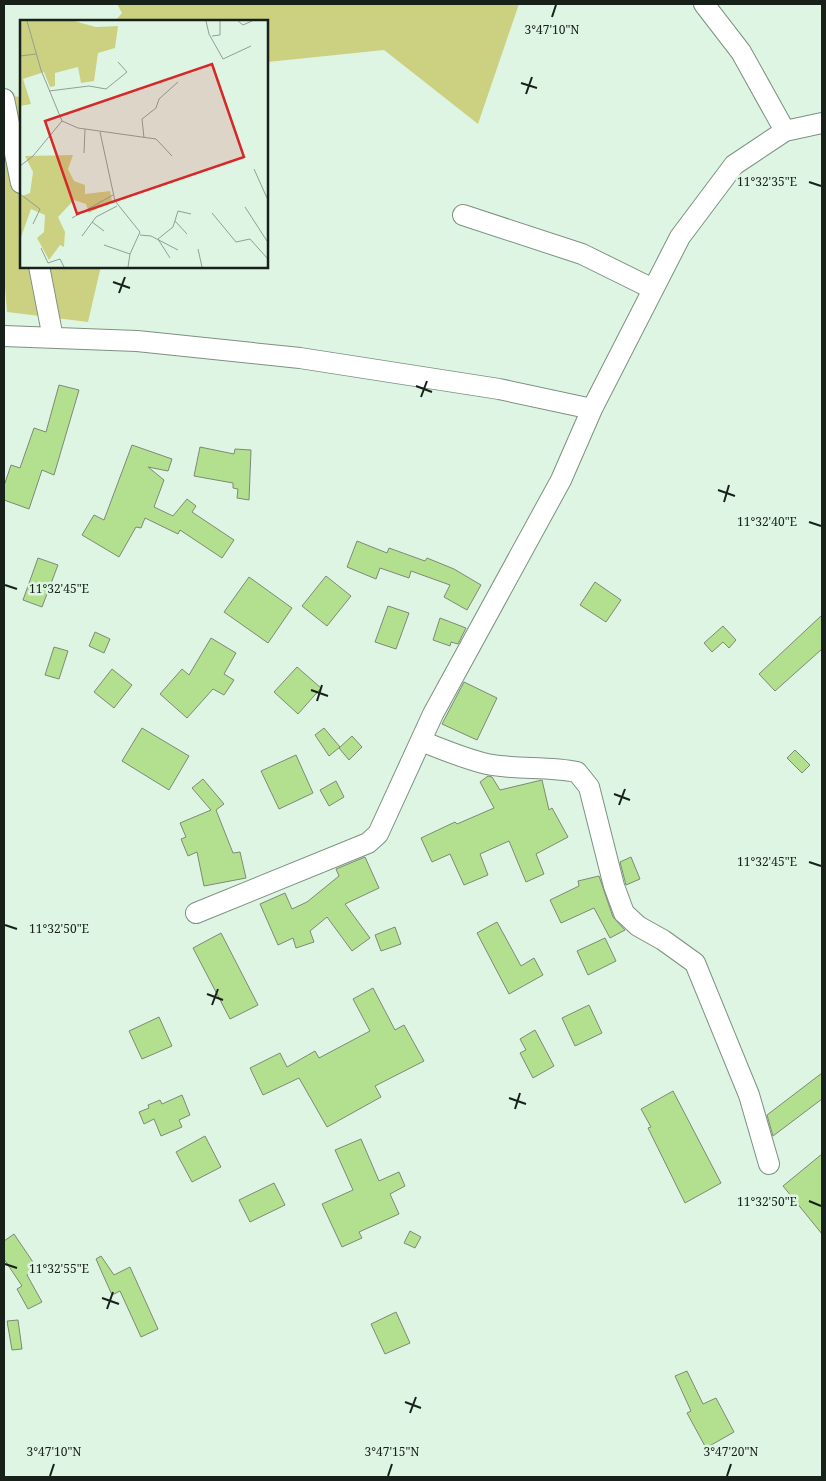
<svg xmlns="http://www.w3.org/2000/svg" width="826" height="1481" font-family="'Noto Serif',serif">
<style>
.green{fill:#ccd182}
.building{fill:#b2e08f;stroke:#7e8975}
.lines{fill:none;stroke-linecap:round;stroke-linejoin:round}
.minor-casing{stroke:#7c9181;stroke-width:22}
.minor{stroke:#fff;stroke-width:20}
.ticks{fill:none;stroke:#18201a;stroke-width:2}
.inset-road{fill:none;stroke:#8fa093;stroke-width:1}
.view{fill:#d62828;fill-opacity:0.15;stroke:#d62828;stroke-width:2.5}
.inset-edge{fill:none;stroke:#18201a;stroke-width:2.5}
.ticks-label{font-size:12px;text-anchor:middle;fill:#18201a;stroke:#dff5e4;stroke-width:5;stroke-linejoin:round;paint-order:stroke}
</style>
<rect width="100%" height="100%" fill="#dff5e4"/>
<!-- green -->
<path class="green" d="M 117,4 L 519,4 L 478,124 L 384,50 L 268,62 L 266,64 L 266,21 L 115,21 L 122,13 Z
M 4,95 L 21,97 L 21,266 L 101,266 L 88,322 L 7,312 L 4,274 Z"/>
<!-- building -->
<path class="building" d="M 59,385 L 79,390 L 54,475 L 42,470 L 29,509 L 4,500 L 4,486 L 11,465 L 20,468 L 34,428 L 46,432 Z
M 132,445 L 172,459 L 168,471 L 148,467 L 164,480 L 154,507 L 173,516 L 187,499 L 196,506 L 192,512 L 234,540 L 222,558 L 180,530 L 178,534 L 145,518 L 141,528 L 136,527 L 119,557 L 82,535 L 94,515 L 104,520 Z
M 200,447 L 234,454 L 235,449 L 251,450 L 249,500 L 237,498 L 238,489 L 233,488 L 233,483 L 194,476 Z
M 357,541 L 387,553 L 389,548 L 425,561 L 427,558 L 454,569 L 481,585 L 467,610 L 444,597 L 450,585 L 411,571 L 409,578 L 380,568 L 376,579 L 347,567 Z
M 38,558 L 58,565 L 42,607 L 23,600 Z
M 326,576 L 351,596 L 327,626 L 302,606 Z
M 249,577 L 292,608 L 268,643 L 224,612 Z
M 595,582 L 621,600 L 606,622 L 580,605 Z
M 388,606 L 409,613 L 396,649 L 375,642 Z
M 822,615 L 822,649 L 775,691 L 759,674 Z
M 440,618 L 466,628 L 458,644 L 451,642 L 450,646 L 433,640 Z
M 723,626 L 736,640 L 729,648 L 723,642 L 712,652 L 704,643 Z
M 95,632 L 110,639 L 104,653 L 89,646 Z
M 211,638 L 236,653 L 224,674 L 234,680 L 224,695 L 213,689 L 187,718 L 160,694 L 182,669 L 189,675 Z
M 54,647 L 68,651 L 59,679 L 45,675 Z
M 297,667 L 321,688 L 298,714 L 274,692 Z
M 112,669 L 132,685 L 114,708 L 94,692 Z
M 464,682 L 497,698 L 477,740 L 442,724 Z
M 142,728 L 189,756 L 169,790 L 122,761 Z
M 324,728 L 340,747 L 329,756 L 315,735 Z
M 352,736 L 362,747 L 349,760 L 339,748 Z
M 795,750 L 810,765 L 802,773 L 787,758 Z
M 296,755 L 313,793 L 279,809 L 261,771 Z
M 488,776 L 492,777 L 500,790 L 542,780 L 549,810 L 552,808 L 568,837 L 536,854 L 544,874 L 526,882 L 509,841 L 480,854 L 488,875 L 464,885 L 450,854 L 432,862 L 421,838 L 455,822 L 457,824 L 494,808 L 480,782 Z
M 203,779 L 224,804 L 216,810 L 233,853 L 240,852 L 246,878 L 204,886 L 197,852 L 188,856 L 181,839 L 186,837 L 180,823 L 211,810 L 192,788 Z
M 336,781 L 344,797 L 329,806 L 320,790 Z
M 365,857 L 379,888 L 345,904 L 370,938 L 352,951 L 327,917 L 310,931 L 314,942 L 296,948 L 293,938 L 278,945 L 260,904 L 285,893 L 292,909 L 307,902 L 339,876 L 336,869 Z
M 631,857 L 640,879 L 626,885 L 620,862 Z
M 599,876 L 613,917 L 625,930 L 610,938 L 594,908 L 561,923 L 550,900 L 579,886 L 578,881 Z
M 497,922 L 521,966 L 534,958 L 543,975 L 509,994 L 477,933 Z
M 395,927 L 401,944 L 381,951 L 375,935 Z
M 221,933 L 258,1005 L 230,1019 L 193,948 Z
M 605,938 L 616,961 L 588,975 L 577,951 Z
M 373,988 L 395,1030 L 404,1025 L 424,1061 L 375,1086 L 381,1097 L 327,1127 L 299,1078 L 263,1095 L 250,1068 L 280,1053 L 287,1067 L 315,1051 L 319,1058 L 370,1031 L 353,999 Z
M 589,1005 L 602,1033 L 575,1046 L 562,1018 Z
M 159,1017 L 172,1046 L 142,1059 L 129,1031 Z
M 535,1030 L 554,1066 L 533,1078 L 520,1053 L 526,1050 L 520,1039 Z
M 822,1073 L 822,1099 L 773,1136 L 767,1115 Z
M 673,1091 L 721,1183 L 685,1203 L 648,1128 L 651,1127 L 641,1109 Z
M 182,1095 L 190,1115 L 179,1120 L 182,1127 L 161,1136 L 154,1119 L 144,1124 L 139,1112 L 149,1108 L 148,1105 L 160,1100 L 162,1104 Z
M 205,1136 L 221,1167 L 192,1182 L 176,1152 Z
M 361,1139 L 379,1181 L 399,1172 L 405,1186 L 390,1194 L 399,1214 L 359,1232 L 362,1238 L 342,1247 L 322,1204 L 353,1190 L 335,1150 Z
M 822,1154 L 822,1234 L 783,1186 Z
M 274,1183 L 285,1205 L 250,1222 L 239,1200 Z
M 410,1231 L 421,1237 L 415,1248 L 404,1243 Z
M 14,1234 L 37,1268 L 27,1275 L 42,1302 L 28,1309 L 17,1289 L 22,1286 L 4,1259 L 4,1241 Z
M 101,1256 L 114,1275 L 130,1267 L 158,1329 L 141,1337 L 120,1291 L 112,1295 L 96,1259 Z
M 396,1312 L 410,1343 L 385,1354 L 371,1324 Z
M 18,1320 L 22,1349 L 12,1350 L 7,1321 Z
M 687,1371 L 703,1404 L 716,1398 L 734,1432 L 706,1448 L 687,1413 L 691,1411 L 675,1376 Z"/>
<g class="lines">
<defs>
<path id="minor" d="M 704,4 L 741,52 L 785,131
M 4,99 L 21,183
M 463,215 L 582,254 L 653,289
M 39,266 L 53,338
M 4,336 L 137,341 L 300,358 L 499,389 L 592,409
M 421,741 C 442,749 465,759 487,764 C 517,770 547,766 577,772 L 589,787 L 614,886 L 624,913 L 638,926 L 663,940 L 695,963 L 749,1095 L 769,1164
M 196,913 L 368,843 L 378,834 L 433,714 L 561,480 L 592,409 L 680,237 L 734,165 L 785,131 L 822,123"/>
</defs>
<!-- minor casing -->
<use href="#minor" class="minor-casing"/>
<!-- minor -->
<use href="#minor" class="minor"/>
</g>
<!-- ticks -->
<path class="ticks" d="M 552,17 L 556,5M 521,83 L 537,88M 526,94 L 532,77M 809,182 L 821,186M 113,282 L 130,288M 119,293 L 125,277M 416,386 L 432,392M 421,397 L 427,381M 718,490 L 735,496M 724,502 L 729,485M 809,522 L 821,526M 5,585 L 17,589M 311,690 L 328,696M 317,701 L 322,685M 614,794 L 630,800M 619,805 L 625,789M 809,862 L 821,866M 5,925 L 17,929M 207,994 L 223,1000M 212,1005 L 218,989M 509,1098 L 526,1104M 515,1109 L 520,1093M 809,1201 L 821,1206M 5,1264 L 17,1268M 102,1298 L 119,1304M 107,1309 L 113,1292M 405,1402 L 421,1408M 410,1413 L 416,1397M 50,1476 L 54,1464M 388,1476 L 392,1464M 727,1476 L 731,1464"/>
<!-- overview -->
<g transform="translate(20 20)">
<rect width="248" height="248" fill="#dff5e4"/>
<path d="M 0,1 L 54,1 L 76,7 L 98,6 L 95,28 L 78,33 L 74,61 L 61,63 L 58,47 L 35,53 L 35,66 L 30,67 L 24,52 L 3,59 L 11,84 L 0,86 ZM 53,135 L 48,149 L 54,161 L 65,165 L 65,174 L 90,171 L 92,181 L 69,193 L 66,184 L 54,180 L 38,197 L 45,212 L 44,227 L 40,225 L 29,240 L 17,218 L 24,212 L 25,195 L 11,189 L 0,220 L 0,177 L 10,173 L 13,152 L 5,136 Z" fill="#ccd182"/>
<path class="inset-road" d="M 7,1 L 21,50 L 42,101 L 58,108 L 136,119 L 152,136M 186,1 L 189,14 L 203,39 L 231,26M 218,1 L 223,5 L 232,1M 192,16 L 200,15 L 200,1M 0,36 L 16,34M 29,71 L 69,66 L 86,69 L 107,52 L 98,42M 80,112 L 95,181 L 120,212 L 110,234 L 108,247M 124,118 L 122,99 L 136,88 L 139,79 L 158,62M 64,133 L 65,109M 0,146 L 13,136 L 42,101M 234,149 L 247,178M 0,174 L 20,189 L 13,204M 225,187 L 247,221M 192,193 L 216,222 L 230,219 L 247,238M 52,198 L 93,175M 155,201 L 167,214M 72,202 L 84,211M 120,215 L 131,216 L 158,230M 62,216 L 76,197 L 97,186M 84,225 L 110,234M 21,228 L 28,243 L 40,239 L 44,247M 178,229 L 182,247M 150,238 L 138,219 L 153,207 L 158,191 L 171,194"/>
<path class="view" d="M 192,44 L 224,137 L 57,194 L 25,101 Z"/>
<rect width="248" height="248" class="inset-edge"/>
</g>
<g class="ticks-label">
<text x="552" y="34">3°47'10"N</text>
<text x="767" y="186">11°32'35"E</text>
<text x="767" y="526">11°32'40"E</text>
<text x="59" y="593">11°32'45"E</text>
<text x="767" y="866">11°32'45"E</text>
<text x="59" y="933">11°32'50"E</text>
<text x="767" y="1206">11°32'50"E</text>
<text x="59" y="1273">11°32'55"E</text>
<text x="54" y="1456">3°47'10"N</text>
<text x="392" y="1456">3°47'15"N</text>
<text x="731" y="1456">3°47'20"N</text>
</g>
<!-- border -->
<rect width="826" height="1481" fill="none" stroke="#18201a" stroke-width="10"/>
</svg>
